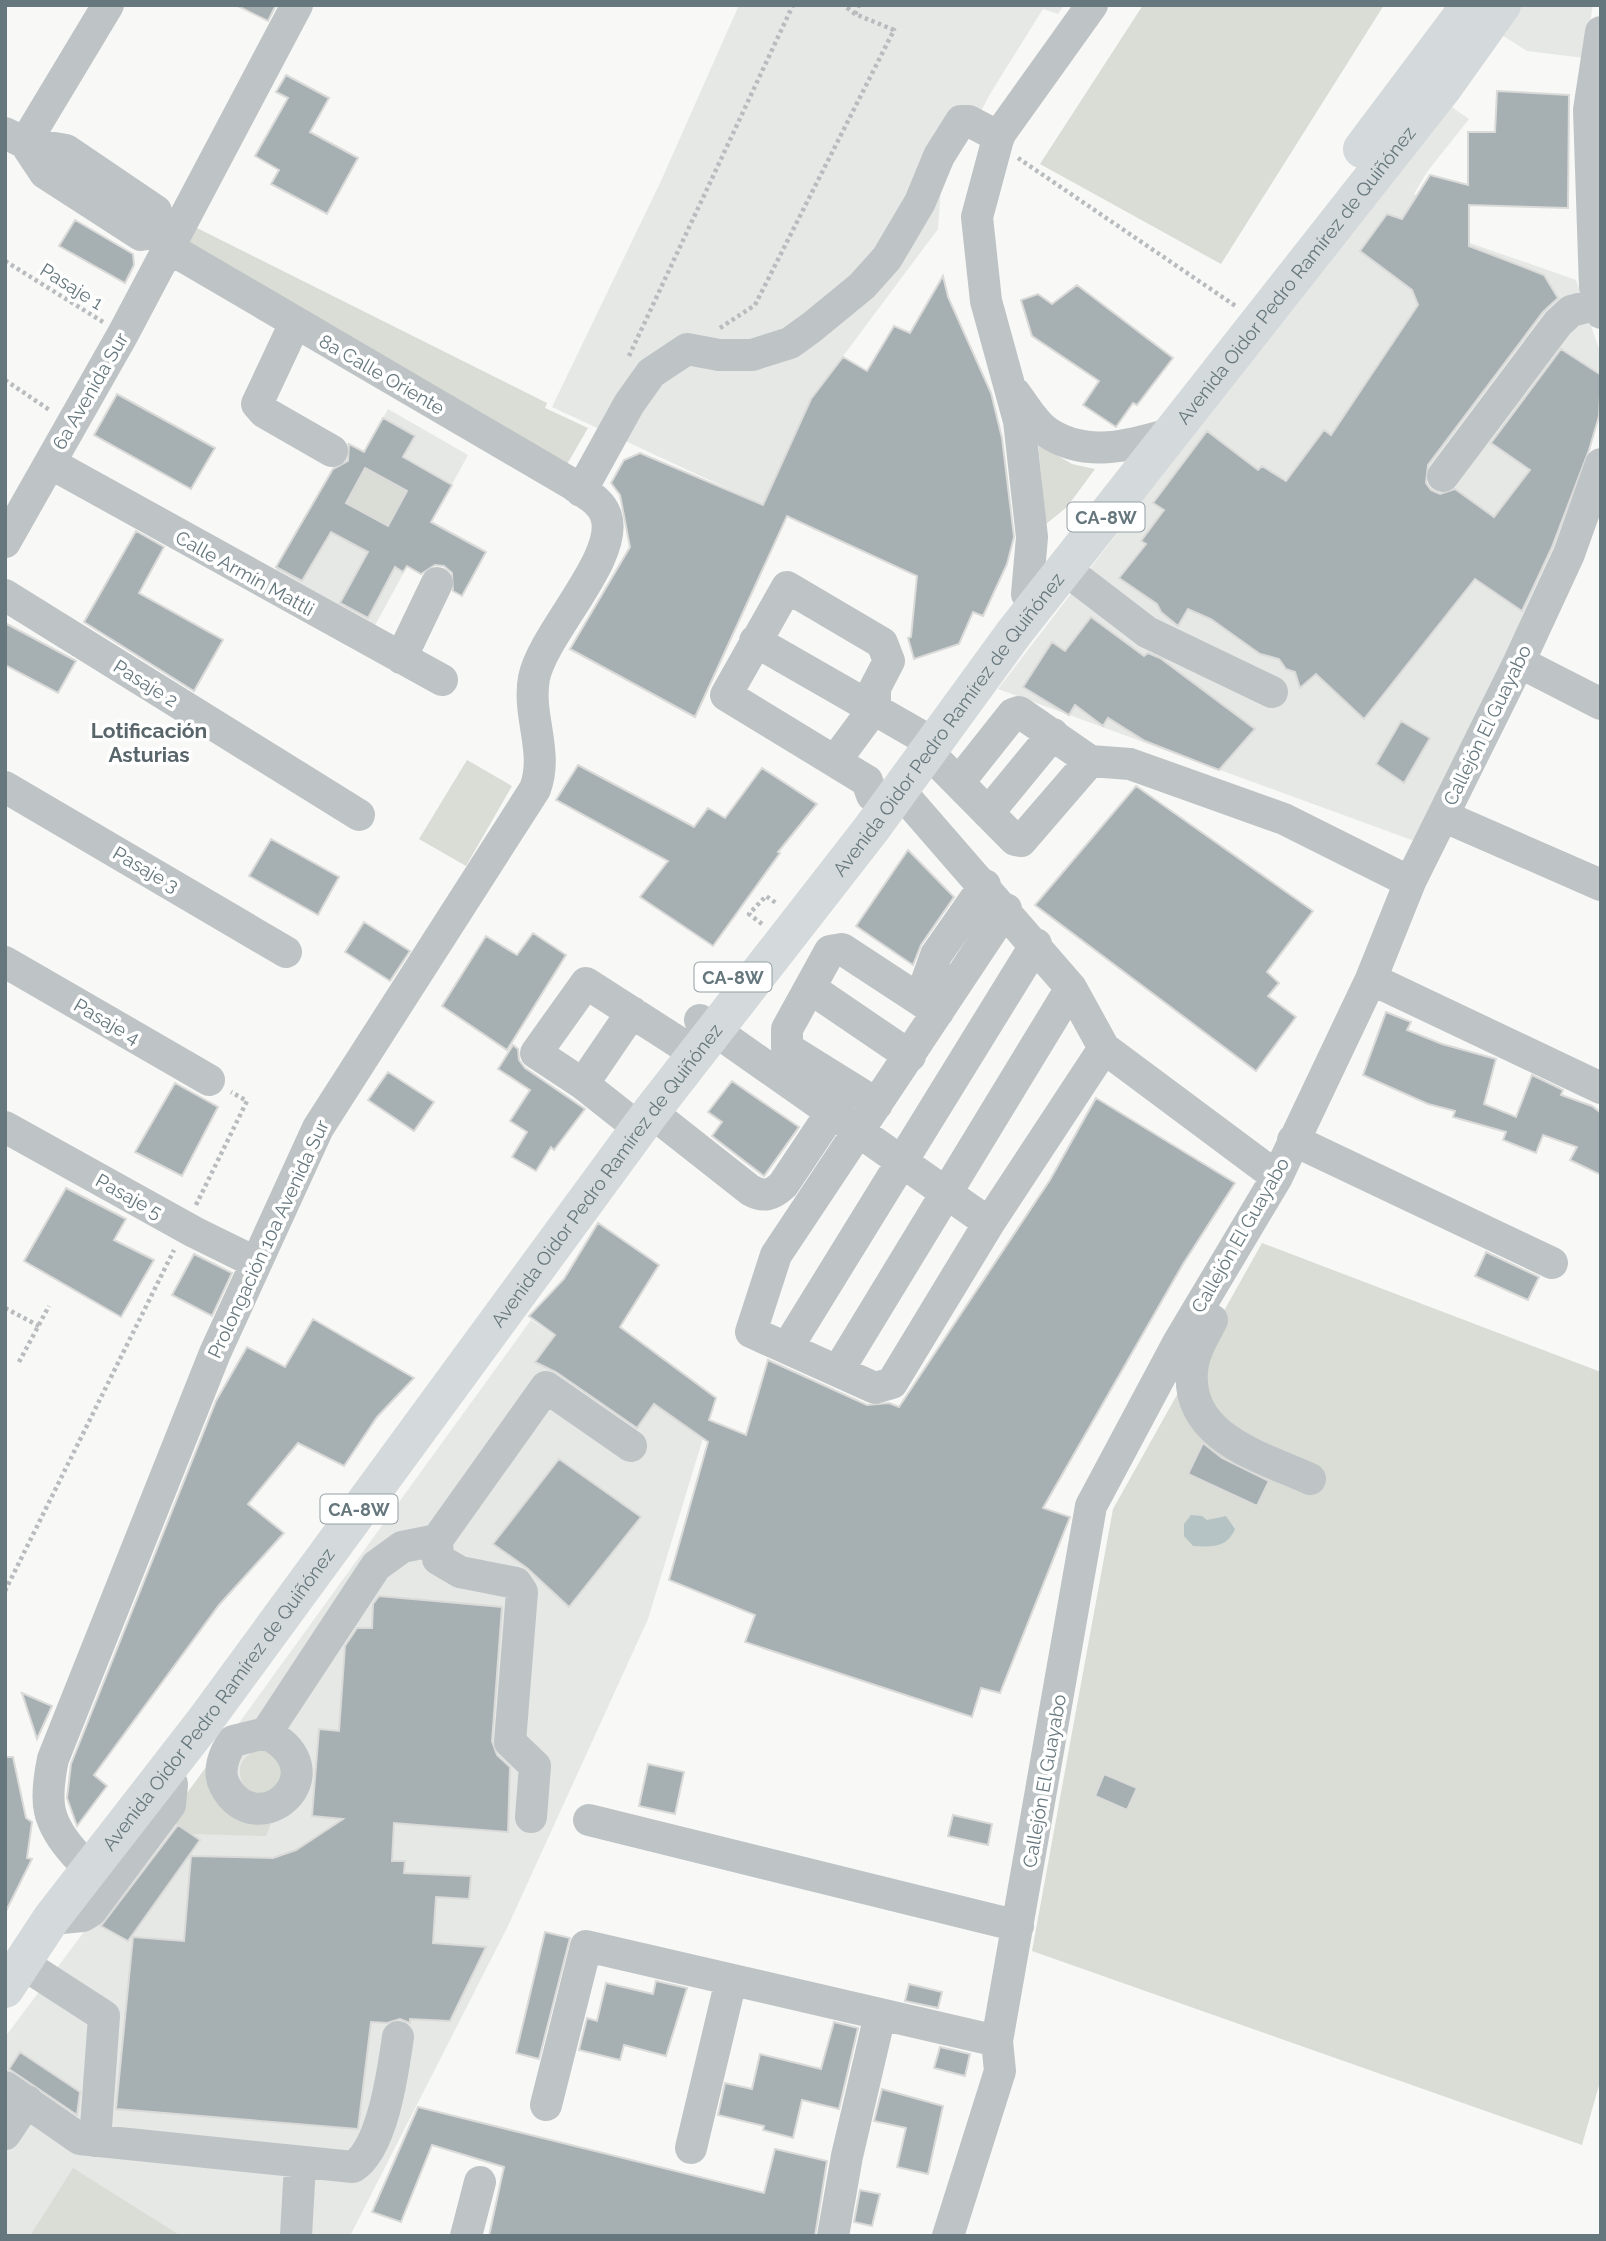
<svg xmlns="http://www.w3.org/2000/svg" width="1606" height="2241" font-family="Raleway,sans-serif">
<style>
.built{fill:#e6e8e6}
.green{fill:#d9ddd6}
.water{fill:#b6c3c5}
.building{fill:#a6afb2;stroke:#dadad9;stroke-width:2;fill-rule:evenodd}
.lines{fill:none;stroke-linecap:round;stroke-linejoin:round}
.path{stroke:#b8bcbe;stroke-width:4.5;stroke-dasharray:3.5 3.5;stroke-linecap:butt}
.minor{stroke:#bec3c5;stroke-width:32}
.major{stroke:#d4d9db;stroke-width:38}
.labels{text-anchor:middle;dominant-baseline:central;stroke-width:7;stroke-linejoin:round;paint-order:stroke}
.shield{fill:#fff;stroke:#94a0a5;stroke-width:2}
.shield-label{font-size:18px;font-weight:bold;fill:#66787e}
.street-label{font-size:19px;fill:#66787e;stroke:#fff}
.neighbourhood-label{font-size:21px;font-weight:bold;fill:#58656a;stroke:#fff}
</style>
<rect width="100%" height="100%" fill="#f8f8f6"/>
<!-- built -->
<path class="built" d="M 739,5 L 1064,5 L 1058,14 L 1043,9 L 990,94 L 941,187 L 938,229 L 811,399 L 763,505 L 552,407 L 661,181 Z
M 1521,5 L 1593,5 L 1584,58 L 1527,51 L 1500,34 Z
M 1446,103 L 1469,119 L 1427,172 L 1414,194 L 1451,209 L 1450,236 L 1576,280 L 1601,355 L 1601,399 L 1568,525 L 1420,843 L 998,689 Z
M 388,409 L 468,455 L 373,629 L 275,570 L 347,443 L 364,452 Z
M 531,1320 L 703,1438 L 648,1619 L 508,1926 L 350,2236 L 5,2236 L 5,2037 L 186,1796 Z"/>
<!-- green -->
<path class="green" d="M 1143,5 L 1384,5 L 1221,264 L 1040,164 Z
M 189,224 L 547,403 L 545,408 L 588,428 L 566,466 L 173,248 Z
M 1038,444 L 1072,464 L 1095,469 L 1067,507 L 1046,524 Z
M 370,459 L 407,491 L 388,526 L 346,503 Z
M 467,760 L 512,786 L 466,866 L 419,839 Z
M 1262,1243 L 1601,1372 L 1601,2078 L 1582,2145 L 1032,1951 L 1113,1509 Z
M 220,1748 L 217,1769 L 272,1820 L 266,1836 L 191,1834 L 168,1819 Z
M 263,1748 L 286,1768 L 272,1794 L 249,1793 C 233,1772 238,1756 263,1748 Z
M 73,2168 L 181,2236 L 30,2236 Z"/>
<!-- water -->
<path class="water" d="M 1191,1515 L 1202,1516 L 1207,1520 L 1226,1516 L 1235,1529 C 1227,1548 1212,1547 1193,1546 L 1184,1536 L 1184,1524 Z"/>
<!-- building -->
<path class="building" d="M 236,5 L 276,5 L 268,21 Z
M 286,75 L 329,98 L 310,132 L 358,158 L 327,214 L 271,184 L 279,170 L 255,156 L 288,98 L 276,92 Z
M 1497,91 L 1569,95 L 1568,208 L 1469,205 L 1469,246 L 1544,275 L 1558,298 L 1543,312 L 1428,465 L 1426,483 L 1431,490 L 1440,494 L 1455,489 L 1494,517 L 1530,470 L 1491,443 L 1561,349 L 1601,375 L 1599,416 L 1589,450 L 1552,547 L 1522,611 L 1475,579 L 1364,719 L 1316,674 L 1300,688 L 1295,672 L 1286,669 L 1279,659 L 1260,654 L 1211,619 L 1188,609 L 1178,626 L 1161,612 L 1157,604 L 1119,578 L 1146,544 L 1141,541 L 1164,510 L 1153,503 L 1207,431 L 1258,470 L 1262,466 L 1286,481 L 1324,430 L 1331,435 L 1418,305 L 1412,290 L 1360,251 L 1387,214 L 1402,219 L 1430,175 L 1468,185 L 1468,132 L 1495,132 Z
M 75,220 L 133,254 L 134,265 L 125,283 L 59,246 Z
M 943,276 L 948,297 L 991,393 L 1002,438 L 1014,537 L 1007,564 L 983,616 L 973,612 L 959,644 L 914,659 L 908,638 L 911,637 L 917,576 L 787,516 L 695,717 L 570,649 L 630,547 L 620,495 L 611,483 L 624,460 L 640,453 L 763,505 L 811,399 L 843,357 L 867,371 L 894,326 L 910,333 Z
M 1077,285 L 1173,358 L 1137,405 L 1133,403 L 1116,427 L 1083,405 L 1099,381 L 1032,336 L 1021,300 L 1038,294 L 1052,304 Z
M 117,394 L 215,448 L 191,489 L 94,435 Z
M 383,418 L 415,436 L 403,457 L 452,485 L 431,522 L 486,552 L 462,596 L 453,591 L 452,573 L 444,566 L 435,565 L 421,574 L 407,566 L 403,572 L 395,567 L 368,618 L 340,603 L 368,552 L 331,532 L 302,581 L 276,567 L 333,469 L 348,461 L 349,444 L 364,452 ZM 365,468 L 407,491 L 388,526 L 346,503 Z
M 136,531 L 164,547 L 139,593 L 223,640 L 194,691 L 84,622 Z
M 1091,617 L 1144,656 L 1148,653 L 1160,658 L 1255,729 L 1219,770 L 1145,741 L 1108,718 L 1103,726 L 1075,705 L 1069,715 L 1023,687 L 1052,642 L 1065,651 Z
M 5,623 L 76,661 L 58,693 L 5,665 Z
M 1401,721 L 1430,738 L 1404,783 L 1376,764 Z
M 578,765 L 694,827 L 708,808 L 725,818 L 762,768 L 817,804 L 778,852 L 780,853 L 713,946 L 640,897 L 668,861 L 556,800 Z
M 1136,786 L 1313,911 L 1267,972 L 1279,983 L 1268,996 L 1296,1017 L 1256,1071 L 1035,905 Z
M 271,839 L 339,877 L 318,915 L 249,876 Z
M 908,850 L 954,897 L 921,945 L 913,965 L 856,926 Z
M 364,922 L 410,951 L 390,981 L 345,952 Z
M 533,933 L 566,955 L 507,1050 L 442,1006 L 486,936 L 517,955 Z
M 1386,1012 L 1411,1022 L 1407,1030 L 1442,1044 L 1496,1059 L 1484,1104 L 1516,1117 L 1532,1075 L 1563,1090 L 1561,1095 L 1592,1106 L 1601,1113 L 1601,1175 L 1570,1160 L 1577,1147 L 1543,1135 L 1536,1153 L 1503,1140 L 1506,1132 L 1453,1117 L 1455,1111 L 1428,1104 L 1363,1075 Z
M 513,1045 L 518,1049 L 519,1060 L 525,1068 L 585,1109 L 554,1150 L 551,1147 L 536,1171 L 512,1157 L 527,1132 L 510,1121 L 530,1090 L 498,1069 Z
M 388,1072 L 434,1102 L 414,1131 L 368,1100 Z
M 732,1081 L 799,1127 L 764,1176 L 712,1136 L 722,1122 L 708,1112 Z
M 175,1083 L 218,1107 L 182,1176 L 135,1152 Z
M 1096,1098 L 1235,1183 L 1183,1264 L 1043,1508 L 1070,1517 L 1000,1693 L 981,1688 L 972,1717 L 745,1642 L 755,1615 L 669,1580 L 708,1442 L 654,1404 L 637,1428 L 556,1372 L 535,1362 L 555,1335 L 529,1316 L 564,1279 L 598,1223 L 659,1265 L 620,1327 L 716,1398 L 709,1420 L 746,1435 L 768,1360 L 867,1405 L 889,1403 L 899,1407 L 1050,1180 Z
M 66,1188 L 126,1219 L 114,1240 L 154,1260 L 121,1317 L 24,1261 Z
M 1486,1252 L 1539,1277 L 1528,1300 L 1475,1276 Z
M 194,1254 L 232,1273 L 212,1316 L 172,1295 Z
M 313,1319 L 414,1378 L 377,1417 L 344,1466 L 298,1443 L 248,1504 L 284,1533 L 219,1605 L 94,1775 L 107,1786 L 77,1826 L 67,1798 L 71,1764 L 216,1401 L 247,1347 L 285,1367 Z
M 1203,1443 L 1222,1458 L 1269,1481 L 1257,1506 L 1188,1474 Z
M 559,1459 L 641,1517 L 569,1607 L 527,1568 L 493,1544 Z
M 379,1596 L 502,1607 L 492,1741 L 497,1755 L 510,1767 L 508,1832 L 394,1823 L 392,1861 L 405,1861 L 404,1873 L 471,1876 L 469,1899 L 436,1897 L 433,1943 L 486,1947 L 450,2021 L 410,2019 L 410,2023 L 400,2019 L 387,2023 L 371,2022 L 358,2129 L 116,2109 L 133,1937 L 184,1941 L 191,1856 L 273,1858 L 296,1850 L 343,1819 L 312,1816 L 319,1729 L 339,1731 L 345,1646 L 357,1628 L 372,1628 L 373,1604 Z
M 22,1693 L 52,1706 L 37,1739 Z
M 5,1757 L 13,1757 L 26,1818 L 32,1822 L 27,1858 L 32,1859 L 5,1913 Z
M 648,1764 L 684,1772 L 675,1814 L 639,1806 Z
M 1104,1774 L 1137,1788 L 1127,1810 L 1095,1796 Z
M 953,1815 L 992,1824 L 988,1845 L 948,1836 Z
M 178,1825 L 200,1840 L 128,1941 L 101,1926 Z
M 545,1932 L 570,1938 L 539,2059 L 516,2053 Z
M 656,1981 L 687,1988 L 666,2056 L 624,2045 L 620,2060 L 579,2050 L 587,2018 L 597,2021 L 606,1983 L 653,1994 Z
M 909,1984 L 942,1992 L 938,2008 L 905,2001 Z
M 834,2022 L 858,2028 L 839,2109 L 802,2100 L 793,2138 L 763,2130 L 764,2126 L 718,2115 L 725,2083 L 752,2089 L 760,2054 L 821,2069 Z
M 940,2047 L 970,2054 L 965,2076 L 934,2068 Z
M 20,2052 L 80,2092 L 77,2115 L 9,2069 Z
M 882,2089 L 943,2106 L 928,2174 L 897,2167 L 906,2128 L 874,2121 Z
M 418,2107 L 764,2193 L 775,2149 L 827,2161 L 815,2236 L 489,2236 L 504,2167 L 432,2145 L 401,2222 L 372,2212 Z
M 860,2190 L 880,2194 L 872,2226 L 854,2222 Z"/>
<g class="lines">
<!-- path -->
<path class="path" d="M 855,14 L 859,5
M 1018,158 L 1237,307
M 5,261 L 103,322
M 720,328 L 755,305 L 894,30 L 855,14 L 844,5
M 629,356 L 793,5
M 5,380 L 51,411
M 762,924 L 749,914 L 766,896 L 776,903
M 196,1205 L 247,1101 L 231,1092
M 5,1308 L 39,1326
M 19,1362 L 49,1306
M 5,1591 L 174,1250"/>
<!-- minor -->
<path class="minor" d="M 1601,32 L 1589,110 L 1595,287 L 1601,313
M 5,133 L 25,143 L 66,150 L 156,211 C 159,225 156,233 141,235 L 45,173 L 25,143 L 108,5
M 295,323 L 257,404 L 264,412 L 332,451
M 1015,393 C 1024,405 1034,423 1047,432 C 1085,458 1128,446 1169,434
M 50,463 L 442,680
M 1443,476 L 1558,323 L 1571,311 L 1598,304
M 581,491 L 629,404 L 651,373 L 687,349 L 719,355 L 752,355 L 790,343 L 812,327 L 862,286 L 887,258 L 920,202 L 939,156 L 961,121 L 969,121 L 999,137
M 5,542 L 123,334 L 297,5
M 1066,570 L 1147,632 L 1272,692
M 1027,594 L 1032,537 L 1019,421 L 986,301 L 977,217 L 999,135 L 1092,5
M 5,595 L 359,815
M 755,641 L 933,743
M 401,658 L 437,583
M 1519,662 L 1601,704
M 927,751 L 1015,840 L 1021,841 L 1090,761 L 1019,712 L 1013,714 L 959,782
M 835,761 L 875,707 L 875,688 L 889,661 L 882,643 L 787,587 L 726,695 L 867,781 L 872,795
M 1090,761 L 1130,764 L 1284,819 L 1410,882
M 5,787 L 286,952
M 900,791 L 1071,988 L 1104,1048 L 1277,1177
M 988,813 L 1053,734
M 1443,816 L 1601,885
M 1006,909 L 776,1255 L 751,1332 L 875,1388 L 892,1383 L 989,1223 L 1104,1048
M 5,962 L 209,1080
M 1371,979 L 1601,1088
M 810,988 L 910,1056
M 920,1000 L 936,955 L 985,885
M 700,1020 L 989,1223
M 583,1084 L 632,1012
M 877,1104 L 787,1048 L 787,1029 L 830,951 L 842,949 L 938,1012
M 651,1112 L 750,1190 C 764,1198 772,1195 783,1185 L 831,1113
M 626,1118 L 583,1084 L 536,1053 L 586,983 L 681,1044
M 5,1127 L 194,1232 L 255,1262
M 1293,1140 L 1552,1263
M 1212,1320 C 1204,1336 1193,1353 1192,1371 C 1186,1438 1262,1457 1310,1479
M 787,1348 L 1036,944
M 838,1371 L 1071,988
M 437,1540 L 438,1559 L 460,1572 L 516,1583 L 522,1592 L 510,1742 L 535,1766 L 531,1817
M 266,1733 L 376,1566 L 402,1547 L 437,1540 L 546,1387 L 631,1446
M 266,1733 C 342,1773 257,1846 225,1786 C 217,1772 224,1753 233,1741 Z
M 589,1820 L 1018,1926
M 76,1855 C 46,1822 44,1802 53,1759 L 215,1353 L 318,1128 L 535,789 C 549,752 527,716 534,678 C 543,633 620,557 606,516 C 601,500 584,493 572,484 L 167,247
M 51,1919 L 83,1916 L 91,1911 L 170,1805 L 172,1784 L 166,1772
M 22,1963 L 104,2016 L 95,2141
M 5,2087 L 80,2139 L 353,2167 C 383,2148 393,2071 398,2037
M 546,2105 L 586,1946 L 997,2041
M 5,2134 L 27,2101
M 691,2148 L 731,1980
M 296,2236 L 300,2164
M 466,2236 L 480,2182
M 833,2236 L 847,2156 L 880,2015
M 948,2236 L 1000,2071 L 997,2041 L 1091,1506 L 1178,1343 L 1277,1177 L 1371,979 L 1410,882 L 1519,662 L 1569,554 L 1601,464"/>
<!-- major -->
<g class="major">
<path d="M 1362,149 L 1470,5"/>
<path id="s1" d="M 5,1989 L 51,1919 L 204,1722 L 651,1112 L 872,828 L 1014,633 L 1443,88 L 1502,5"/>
</g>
</g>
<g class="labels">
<!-- shield labels -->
<g class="shield">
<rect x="1067.5" y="502.5" width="77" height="29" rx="5"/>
<rect x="694.5" y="962.5" width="77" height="29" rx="5"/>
<rect x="320.5" y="1494.5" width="77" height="29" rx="5"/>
</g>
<g class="shield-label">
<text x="1106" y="517">CA-8W</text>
<text x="733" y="977">CA-8W</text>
<text x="359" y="1509">CA-8W</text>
</g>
<!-- street labels -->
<g class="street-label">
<text stroke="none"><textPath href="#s1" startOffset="2146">Avenida Oidor Pedro Ramírez de Quiñónez</textPath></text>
<text transform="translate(72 286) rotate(32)">Pasaje 1</text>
<text transform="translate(382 374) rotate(30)">8a Calle Oriente</text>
<text transform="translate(90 391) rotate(-60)">6a Avenida Sur</text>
<text transform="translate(245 573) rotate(29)">Calle Armín Mattli</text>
<text transform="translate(146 683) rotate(32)">Pasaje 2</text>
<text stroke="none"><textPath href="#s1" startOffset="1578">Avenida Oidor Pedro Ramírez de Quiñónez</textPath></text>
<text transform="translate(1487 725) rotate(-64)">Callejón El Guayabo</text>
<text transform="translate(146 869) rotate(30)">Pasaje 3</text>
<text transform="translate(107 1021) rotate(30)">Pasaje 4</text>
<text stroke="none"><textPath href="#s1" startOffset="1012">Avenida Oidor Pedro Ramírez de Quiñónez</textPath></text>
<text transform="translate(129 1196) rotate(29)">Pasaje 5</text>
<text transform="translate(1240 1235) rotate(-60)">Callejón El Guayabo</text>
<text transform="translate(268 1239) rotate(-65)">Prolongación 10a Avenida Sur</text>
<text stroke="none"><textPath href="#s1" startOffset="360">Avenida Oidor Pedro Ramírez de Quiñónez</textPath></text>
<text transform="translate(1044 1781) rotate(-80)">Callejón El Guayabo</text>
</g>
<!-- neighbourhood labels -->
<g class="neighbourhood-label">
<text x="149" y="730">Lotificación<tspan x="149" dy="24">Asturias</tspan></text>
</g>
</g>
<!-- border -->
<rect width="1606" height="2241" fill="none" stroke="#66787e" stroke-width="14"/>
</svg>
